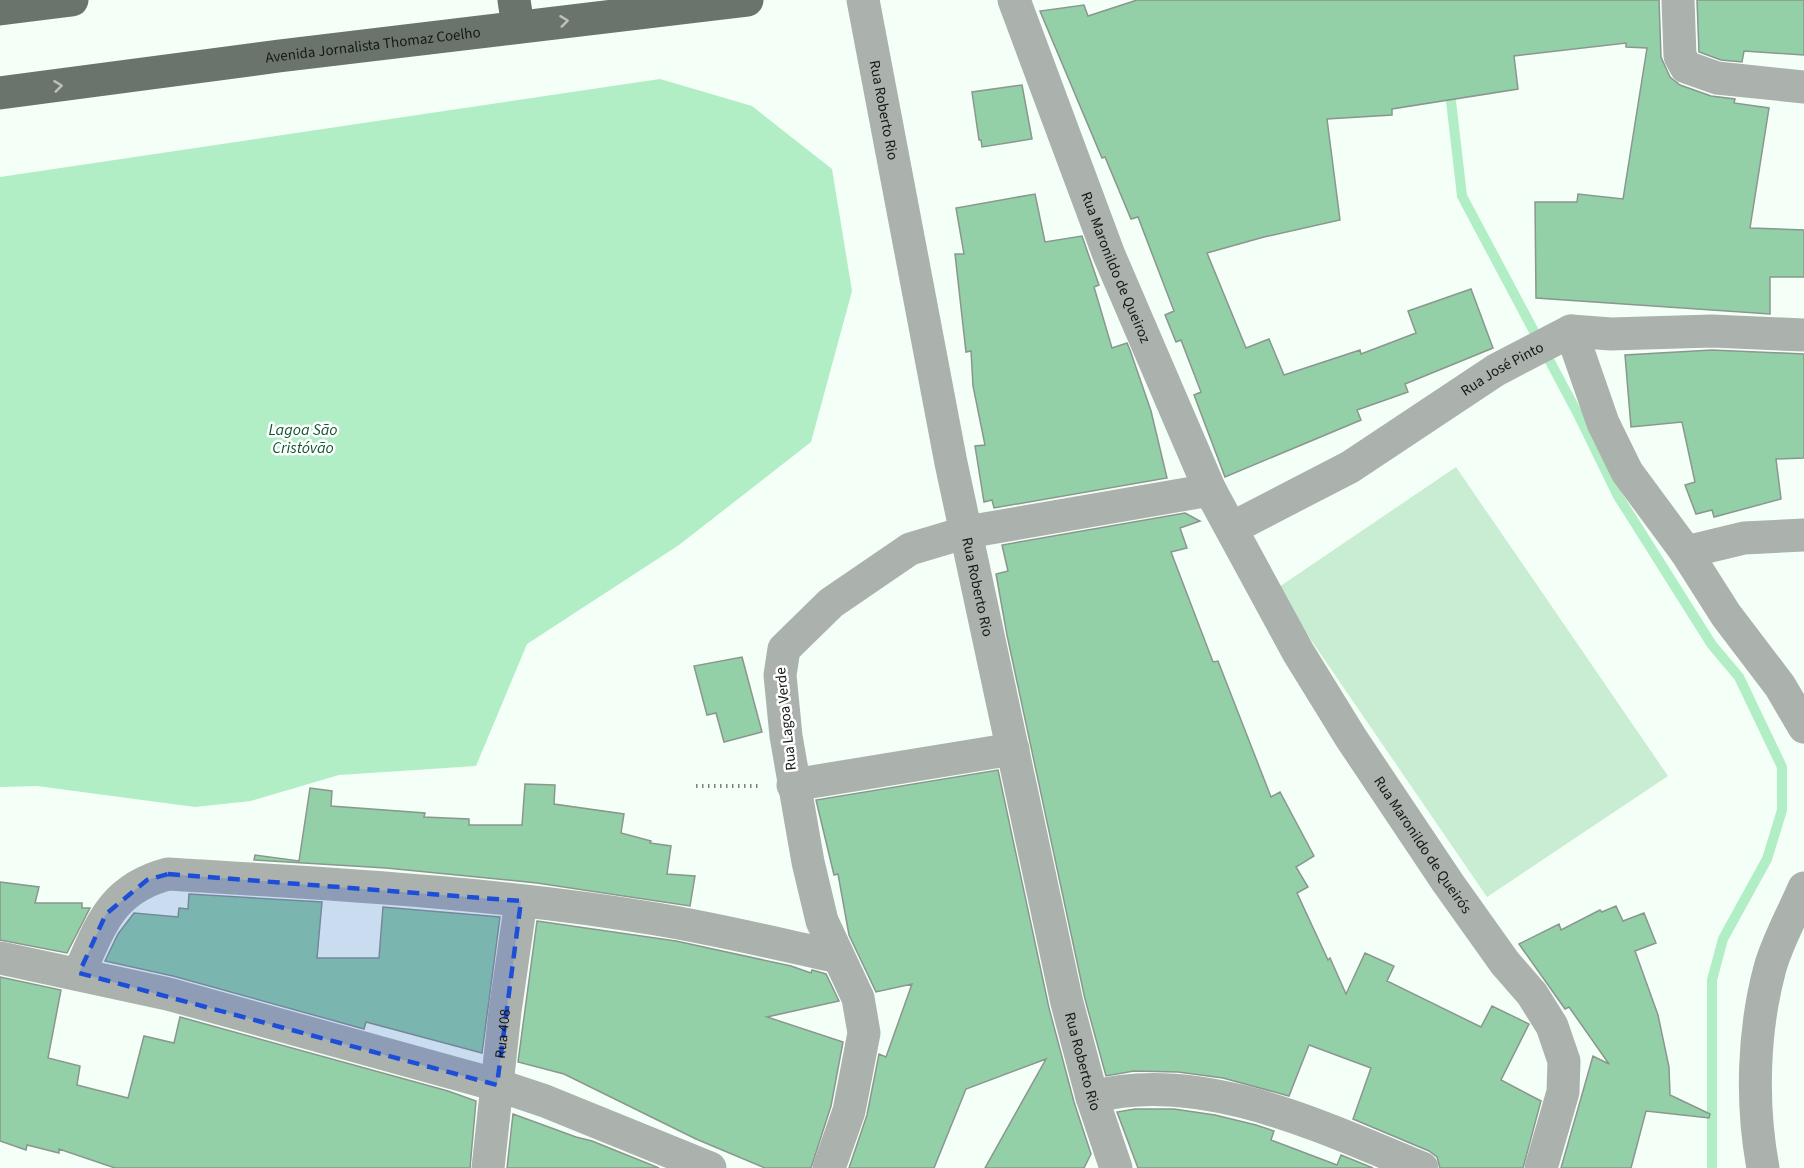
<svg xmlns="http://www.w3.org/2000/svg" width="1804" height="1168" font-family="'Source Sans 3',sans-serif">
<style>
.green{fill:#c8edd3}
.water{fill:#b1eec5}
.lines{fill:none;stroke-linecap:round;stroke-linejoin:round}
.stream{stroke:#b1eec5;stroke-width:10}
.building{fill:#93cfa7;stroke:#8a978e;stroke-width:1.5}
.path{stroke:#7b827d;stroke-width:4;stroke-dasharray:1.5 4.5;stroke-linecap:butt}
.minor{stroke:#abb1ad;stroke-width:33}
.major{stroke:#6a746d;stroke-width:33}
.oneway{stroke:#bcc0bd}
.marked{fill:#1d4ed8;fill-opacity:0.2;stroke:#1d4ed8;stroke-width:4.5;stroke-dasharray:12 8;stroke-linejoin:round}
.labels{text-anchor:middle;dominant-baseline:central;stroke-width:5;stroke-linejoin:round;paint-order:stroke}
.street-label{font-size:15px;fill:#151916;stroke:#fff}
.water-label{font-size:16px;font-style:italic;fill:#0f5431;stroke:#fff}
</style>
<rect width="100%" height="100%" fill="#f4fff7"/>
<!-- green -->
<path class="green" d="M 1456,467 L 1668,776 L 1487,897 L 1276,589 Z"/>
<!-- water -->
<path class="water" d="M 660,79 L 752,106 L 832,169 L 852,291 L 811,442 L 679,545 L 527,644 L 476,766 L 339,775 L 251,801 L 195,807 L 37,786 L 0,787 L 0,177 Z"/>
<g class="lines">
<!-- stream -->
<path class="stream" d="M 1451,101 L 1462,196 L 1579,416 L 1618,496 L 1712,645 L 1739,677 L 1782,767 L 1782,810 L 1767,859 L 1723,939 L 1712,980 L 1712,1168"/>
</g>
<!-- building -->
<path class="building" d="M 1137,0 L 1659,0 L 1661,57 L 1670,77 L 1680,85 L 1711,96 L 1735,99 L 1734,103 L 1769,108 L 1750,228 L 1804,230 L 1804,277 L 1770,277 L 1770,314 L 1536,298 L 1535,202 L 1577,202 L 1578,194 L 1623,199 L 1647,48 L 1626,47 L 1626,43 L 1514,56 L 1518,89 L 1392,109 L 1392,115 L 1327,119 L 1340,220 L 1264,237 L 1207,253 L 1246,348 L 1269,339 L 1284,375 L 1360,350 L 1361,354 L 1416,333 L 1408,311 L 1471,289 L 1493,348 L 1405,384 L 1408,392 L 1357,410 L 1361,420 L 1225,477 L 1194,395 L 1201,392 L 1181,340 L 1176,342 L 1165,315 L 1174,311 L 1138,217 L 1131,219 L 1105,157 L 1102,158 L 1040,11 L 1084,5 L 1088,16 Z
M 1697,0 L 1804,0 L 1804,55 L 1744,51 L 1742,62 L 1721,60 L 1699,52 Z
M 1022,85 L 1032,139 L 982,147 L 981,140 L 979,140 L 972,92 Z
M 1035,194 L 1045,242 L 1082,236 L 1099,285 L 1094,287 L 1112,348 L 1127,343 L 1130,350 L 1151,411 L 1167,478 L 994,508 L 992,500 L 984,502 L 975,446 L 985,445 L 973,386 L 971,351 L 966,352 L 955,254 L 964,254 L 956,208 Z
M 1712,350 L 1804,354 L 1804,458 L 1776,459 L 1781,499 L 1714,517 L 1712,510 L 1696,514 L 1685,485 L 1695,482 L 1682,422 L 1631,427 L 1625,355 Z
M 1185,513 L 1200,521 L 1180,528 L 1187,548 L 1171,552 L 1213,662 L 1218,661 L 1271,797 L 1280,792 L 1314,856 L 1296,867 L 1308,887 L 1297,893 L 1328,960 L 1330,958 L 1346,994 L 1365,953 L 1394,966 L 1387,981 L 1481,1027 L 1492,1006 L 1529,1024 L 1501,1080 L 1541,1101 L 1523,1168 L 1440,1168 L 1437,1157 L 1429,1151 L 1353,1119 L 1371,1068 L 1309,1045 L 1289,1096 L 1223,1078 L 1178,1072 L 1134,1071 L 1106,1076 L 1085,999 L 1007,635 L 996,574 L 1008,571 L 1002,545 Z
M 742,657 L 762,732 L 724,742 L 716,713 L 707,715 L 694,666 Z
M 998,770 L 1049,1008 L 1074,1102 L 1091,1154 L 1084,1168 L 985,1168 L 1046,1059 L 966,1089 L 934,1168 L 849,1168 L 867,1115 L 879,1054 L 886,1057 L 912,984 L 876,992 L 849,935 L 838,874 L 834,875 L 816,800 Z
M 525,784 L 555,785 L 554,804 L 624,814 L 621,833 L 651,841 L 650,843 L 671,846 L 667,874 L 695,876 L 690,906 L 537,883 L 386,868 L 254,860 L 255,855 L 299,861 L 310,788 L 332,791 L 331,806 L 425,813 L 424,817 L 469,819 L 469,825 L 522,825 Z
M 0,882 L 39,887 L 35,903 L 82,903 L 82,908 L 90,908 L 67,953 L 0,940 Z
M 189,894 L 322,902 L 317,958 L 379,958 L 383,907 L 500,917 L 482,1053 L 366,1022 L 364,1029 L 173,976 L 105,961 L 118,934 L 134,913 L 178,917 L 179,908 L 188,909 Z
M 1616,906 L 1623,921 L 1644,913 L 1656,943 L 1635,951 L 1658,1015 L 1669,1067 L 1670,1095 L 1710,1114 L 1709,1118 L 1646,1111 L 1631,1168 L 1561,1168 L 1593,1056 L 1609,1064 L 1569,1007 L 1565,1009 L 1519,944 L 1559,924 L 1561,930 L 1600,910 L 1602,912 Z
M 537,921 L 676,941 L 791,966 L 811,973 L 812,970 L 826,974 L 839,1001 L 767,1017 L 843,1042 L 831,1106 L 811,1168 L 765,1168 L 696,1139 L 564,1074 L 518,1062 Z
M 0,977 L 61,990 L 48,1058 L 80,1066 L 77,1085 L 128,1098 L 144,1036 L 174,1043 L 180,1017 L 448,1091 L 476,1101 L 470,1168 L 115,1168 L 59,1149 L 59,1153 L 27,1145 L 26,1150 L 0,1141 Z
M 1135,1109 L 1174,1109 L 1215,1115 L 1256,1125 L 1274,1131 L 1271,1140 L 1337,1165 L 1341,1155 L 1373,1168 L 1138,1168 L 1117,1112 Z
M 513,1114 L 576,1137 L 592,1141 L 659,1168 L 507,1168 Z"/>
<g class="lines">
<!-- path -->
<path class="path" d="M 696,786 L 759,786"/>
<!-- minor -->
<g class="minor">
<path id="s1" d="M 863,0 L 951,463 L 1067,1003 L 1092,1097 L 1116,1168"/>
<path id="s2" d="M 1014,0 L 1109,255 L 1210,490 L 1298,652 L 1351,738 L 1448,883 L 1505,963 L 1532,994 L 1552,1026 L 1564,1061 L 1563,1092 L 1541,1168"/>
<path d="M 1678,0 L 1680,56 L 1686,67 L 1717,78 L 1804,87"/>
<path d="M 1571,331 L 1603,423 L 1627,472 L 1686,552 L 1726,615 L 1780,686 L 1804,727"/>
<path id="s3" d="M 1232,528 L 1350,467 L 1496,370 L 1571,331 L 1611,334 L 1712,331 L 1804,335"/>
<path d="M 1686,552 L 1744,538 L 1804,535"/>
<path d="M 793,785 L 1013,749"/>
<path d="M 0,958 L 168,994 L 497,1085 L 545,1101 L 710,1168"/>
<path d="M 79,973 C 101,925 111,889 168,874 C 330,884 495,892 656,919 C 717,929 778,944 838,957"/>
<path d="M 1092,1097 C 1201,1068 1324,1128 1422,1168"/>
<path id="s4" d="M 488,1168 L 505,1011 L 521,901"/>
<path d="M 829,1168 L 849,1111 L 864,1033 L 858,998 L 822,921 L 808,862 L 786,736 L 780,675 L 784,649 L 831,603 L 910,549 L 967,532 L 1210,490"/>
<path d="M 1763,1168 C 1751,1104 1753,1031 1770,968 C 1778,940 1793,914 1804,888"/>
</g>
<!-- major -->
<g class="major">
<path d="M 514,0 L 518,27"/>
<path d="M 0,9 L 72,0"/>
<path id="s5" d="M 0,93 L 279,56 L 747,0"/>
</g>
</g>
<!-- one-way arrows -->
<defs><path id="oneway-chevron" d="M-2-3.5L2.5 0L-2 3.5" fill="none" stroke-width="1.6" stroke-linecap="round" stroke-linejoin="round" transform="scale(1.5)"/></defs>
<g class="oneway">
<use href="#oneway-chevron" transform="translate(564 21) rotate(-7)"/>
<use href="#oneway-chevron" transform="translate(58 86) rotate(-7)"/>
</g>
<!-- marked area -->
<path class="marked" d="M 168,874 L 521,901 L 497,1085 L 79,973 L 106,914 L 147,880 Z"/>
<g class="labels">
<!-- street labels -->
<g class="street-label">
<text stroke="none"><textPath href="#s5" startOffset="376">Avenida Jornalista Thomaz Coelho</textPath></text>
<text stroke="none"><textPath href="#s1" startOffset="112">Rua Roberto Rio</textPath></text>
<text stroke="none"><textPath href="#s2" startOffset="286">Rua Maronildo de Queiroz</textPath></text>
<text stroke="none"><textPath href="#s3" startOffset="314">Rua José Pinto</textPath></text>
<text stroke="none"><textPath href="#s1" startOffset="598">Rua Roberto Rio</textPath></text>
<text transform="translate(786 719) rotate(-96)">Rua Lagoa Verde</text>
<text stroke="none"><textPath href="#s2" startOffset="942">Rua Maronildo de Queirós</textPath></text>
<text stroke="none"><textPath href="#s4" startOffset="135">Rua 408</textPath></text>
<text stroke="none"><textPath href="#s1" startOffset="1084">Rua Roberto Rio</textPath></text>
</g>
<!-- water labels -->
<g class="water-label">
<text x="303" y="430">Lagoa São<tspan x="303" dy="18">Cristóvão</tspan></text>
</g>
</g>
</svg>
